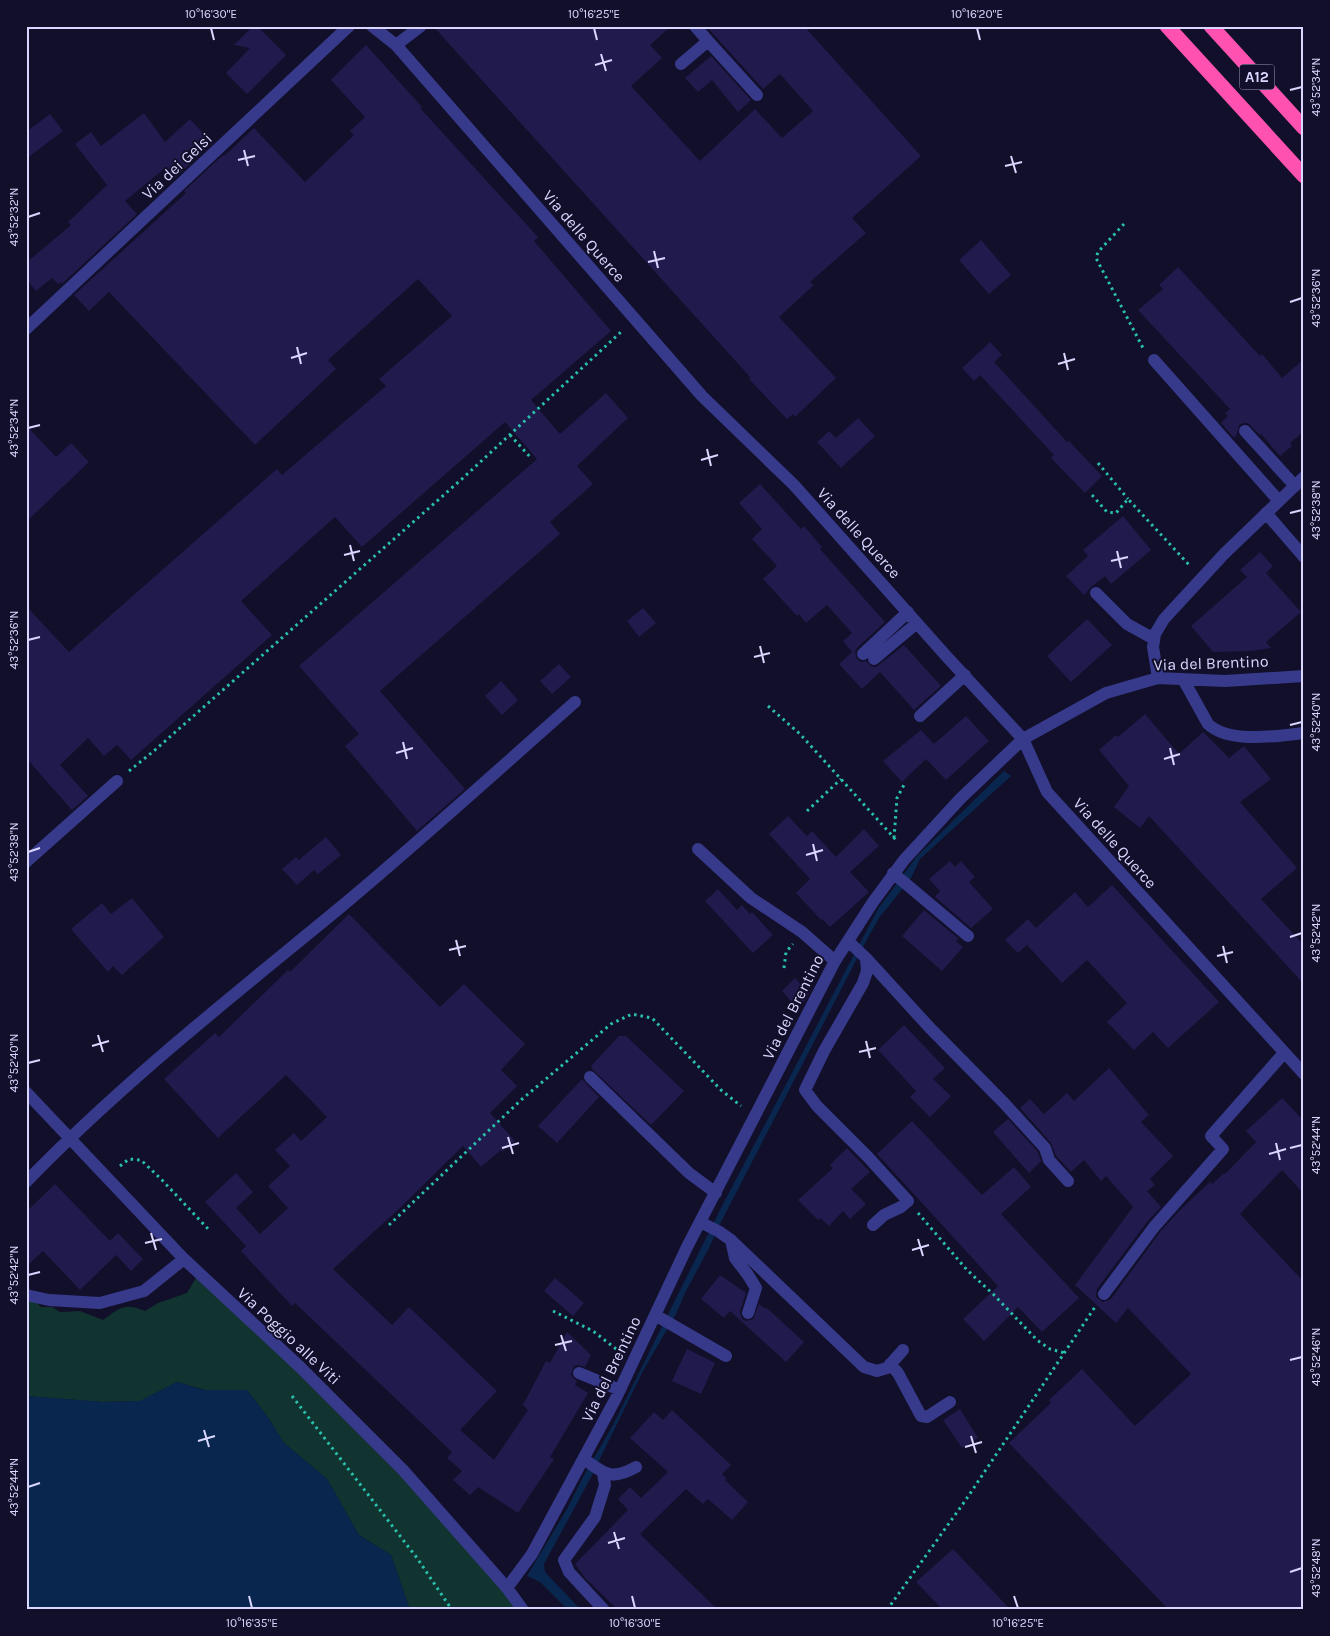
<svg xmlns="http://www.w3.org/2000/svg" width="1330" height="1636" font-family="Karla,sans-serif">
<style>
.green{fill:#113430}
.water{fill:#09274e}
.building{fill:#211a4c}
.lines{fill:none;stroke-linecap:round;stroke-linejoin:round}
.path{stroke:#29c1ae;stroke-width:3;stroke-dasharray:2.5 4;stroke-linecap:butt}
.minor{stroke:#373a8b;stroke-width:12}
.highway{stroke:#ff52b0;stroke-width:15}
.ticks{fill:none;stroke:#d9d7ff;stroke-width:2}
.labels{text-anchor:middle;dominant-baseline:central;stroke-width:4;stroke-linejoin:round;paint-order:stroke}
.shield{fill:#120f2a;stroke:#9d9bbf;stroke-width:1}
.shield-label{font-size:15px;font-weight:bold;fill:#d9d7ff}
.street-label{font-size:16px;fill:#d9d7ff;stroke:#120f2a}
.neatline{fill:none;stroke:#d9d7ff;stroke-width:2}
.ticks-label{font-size:12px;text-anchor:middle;fill:#d9d7ff}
</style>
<rect width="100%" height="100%" fill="#120f2a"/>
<!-- green -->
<path class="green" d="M 199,1273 L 403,1470 L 523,1610 L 410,1610 L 391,1555 L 359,1535 L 327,1479 L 284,1443 L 267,1416 L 247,1390 L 205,1390 L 177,1382 L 140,1401 L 103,1402 L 26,1396 L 26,1299 L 37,1303 L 41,1307 L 52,1307 L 60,1312 L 80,1311 L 103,1320 C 119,1308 125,1302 145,1311 L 158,1303 L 187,1293 Z"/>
<!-- water -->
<path class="water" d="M 1004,771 L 1011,776 L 920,859 L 911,878 L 879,918 L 865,943 L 721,1222 L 709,1248 L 685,1293 L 676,1314 L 643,1371 L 589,1481 L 544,1564 L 545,1572 L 581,1610 L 568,1610 L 540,1582 L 527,1576 L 567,1509 L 583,1477 L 613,1425 L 721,1208 L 878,909 L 917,856 Z
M 177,1382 L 204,1390 L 247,1390 L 267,1416 L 284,1443 L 327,1479 L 359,1535 L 391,1555 L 410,1610 L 26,1610 L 26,1396 L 103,1402 L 140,1401 Z"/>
<!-- building -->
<path class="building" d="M 253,26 L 257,26 L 286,55 L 247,94 L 226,73 L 250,48 L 234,45 Z
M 433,26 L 671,26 L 650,45 L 662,58 L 631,86 L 700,161 L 755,109 L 782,138 L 813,111 L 780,74 L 763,89 L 706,26 L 804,26 L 921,156 L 852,218 L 866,233 L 810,282 L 814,285 L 779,317 L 836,378 L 795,417 L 793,414 L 787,419 L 749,379 L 750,377 Z
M 366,45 L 422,107 L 420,108 L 538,237 L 534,241 L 611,331 L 531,400 L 560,434 L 606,393 L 628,418 L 577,466 L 593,484 L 550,522 L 560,534 L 380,691 L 465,789 L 417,831 L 345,746 L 359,734 L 299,666 L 537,459 L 505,422 L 362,547 L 335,517 L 241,601 L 272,635 L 131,760 L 117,745 L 104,756 L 88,738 L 60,765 L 88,796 L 72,810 L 26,758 L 26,606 L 69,652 L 277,469 L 282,475 L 386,386 L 379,379 L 452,316 L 418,279 L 328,360 L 336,369 L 255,445 L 109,292 L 89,311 L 74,295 L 186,193 L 184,191 L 223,155 L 224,156 L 254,128 L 305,182 L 354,135 L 350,131 L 365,117 L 331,80 Z
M 711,56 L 751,100 L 738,112 L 712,80 L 698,92 L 685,78 Z
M 144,113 L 165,142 L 190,119 L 212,143 L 174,179 L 164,169 L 125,201 L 137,214 L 62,284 L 61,282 L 58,284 L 52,278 L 36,291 L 26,279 L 26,263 L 71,225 L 68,222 L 107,185 L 75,144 L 91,132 L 101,146 Z
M 50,114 L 63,131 L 26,159 L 26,132 Z
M 981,240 L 1011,275 L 989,294 L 959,260 Z
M 1178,267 L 1260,356 L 1262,354 L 1282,378 L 1304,359 L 1304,431 L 1290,443 L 1292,446 L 1280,456 L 1261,434 L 1260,435 L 1248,423 L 1243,423 L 1239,425 L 1237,434 L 1234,438 L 1221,423 L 1228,416 L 1225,413 L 1230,409 L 1138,310 L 1163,289 L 1159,285 Z
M 990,342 L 1002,355 L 994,362 L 1067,442 L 1069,441 L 1102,476 L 1085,493 L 1051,458 L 1054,455 L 980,375 L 974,381 L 962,368 Z
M 858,418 L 875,436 L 841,468 L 817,442 L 829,431 L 836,438 Z
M 26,425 L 56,457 L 71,443 L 89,462 L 26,522 Z
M 760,484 L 801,529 L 804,526 L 822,547 L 820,549 L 885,622 L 857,648 L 855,652 L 857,659 L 861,662 L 866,661 L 871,666 L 876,667 L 904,645 L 941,686 L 914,710 L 880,672 L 862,689 L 839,664 L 852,652 L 843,641 L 852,633 L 827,605 L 806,623 L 799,614 L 797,616 L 763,579 L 777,566 L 752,539 L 762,529 L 739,503 Z
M 1123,516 L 1151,550 L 1111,584 L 1105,576 L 1091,587 L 1084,595 L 1066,576 L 1088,556 L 1083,550 Z
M 1260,552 L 1273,566 L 1266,573 L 1301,612 L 1266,642 L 1271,648 L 1252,651 L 1213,652 L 1191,626 L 1247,577 L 1240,570 Z
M 643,608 L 656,623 L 639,637 L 627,621 Z
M 1087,619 L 1112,645 L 1071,682 L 1047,656 Z
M 559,664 L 571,677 L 552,694 L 540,681 Z
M 501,681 L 518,700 L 502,715 L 485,696 Z
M 1145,714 L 1179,754 L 1203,732 L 1229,758 L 1244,746 L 1271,779 L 1240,802 L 1297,868 L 1261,899 L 1304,945 L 1304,984 L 1149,816 L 1140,828 L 1114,807 L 1129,786 L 1099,750 L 1116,735 L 1118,737 Z
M 966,716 L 989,741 L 946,780 L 926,759 L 902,782 L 883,761 L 921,730 L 934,744 Z
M 788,816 L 807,836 L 812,831 L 836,857 L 864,829 L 879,846 L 850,872 L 869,892 L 830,927 L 822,919 L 821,920 L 796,893 L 810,879 L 769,834 Z
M 326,837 L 341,855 L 318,874 L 314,870 L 297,885 L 282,869 L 296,857 L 299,860 Z
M 950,861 L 955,867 L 961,861 L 975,877 L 969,882 L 993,909 L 971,928 L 935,897 L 940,891 L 929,879 Z
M 1112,885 L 1219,1002 L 1168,1048 L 1153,1032 L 1134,1050 L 1107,1022 L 1127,1003 L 1087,960 L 1062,983 L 1027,945 L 1018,953 L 1005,940 L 1028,919 L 1036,928 L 1075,892 L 1088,907 Z
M 718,889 L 737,910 L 742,905 L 750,914 L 752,912 L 773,935 L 753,953 L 705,901 Z
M 132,898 L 164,937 L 122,975 L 113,966 L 108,972 L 71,929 L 102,903 L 111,914 Z
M 924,910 L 959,939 L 956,941 L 963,947 L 942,971 L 902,936 Z
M 349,914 L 440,1007 L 464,984 L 525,1044 L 501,1070 L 517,1086 L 490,1113 L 515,1141 L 502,1152 L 501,1150 L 481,1167 L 463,1146 L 400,1208 L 333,1269 L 392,1325 L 409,1307 L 497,1391 L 460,1430 L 494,1460 L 528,1410 L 523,1405 L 546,1361 L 550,1363 L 567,1332 L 591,1355 L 585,1367 L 578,1365 L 574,1366 L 571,1374 L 573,1378 L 577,1381 L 575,1385 L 588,1393 L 550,1457 L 554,1459 L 518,1513 L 478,1487 L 470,1495 L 453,1480 L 462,1471 L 447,1458 L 452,1452 L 295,1303 L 292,1306 L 241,1251 L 246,1246 L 205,1202 L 236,1173 L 253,1192 L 236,1208 L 260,1234 L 288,1208 L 268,1186 L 290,1166 L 275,1150 L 294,1133 L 301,1141 L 327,1117 L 286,1075 L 218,1138 L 164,1079 L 215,1033 L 219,1037 L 288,970 L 290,972 Z
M 795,978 L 809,993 L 806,999 L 797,1008 L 782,991 Z
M 904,1025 L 945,1068 L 933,1079 L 951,1096 L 930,1117 L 910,1097 L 916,1091 L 878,1050 Z
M 619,1036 L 626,1036 L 684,1091 L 651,1125 L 592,1069 L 593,1068 L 591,1066 Z
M 1109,1068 L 1149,1115 L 1141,1122 L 1173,1156 L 1150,1179 L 1155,1185 L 1147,1191 L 1161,1207 L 1147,1222 L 1097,1289 L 1096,1297 L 1103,1302 L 1111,1299 L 1160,1232 L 1179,1211 L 1210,1182 L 1212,1184 L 1224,1173 L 1225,1174 L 1256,1142 L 1246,1131 L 1282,1098 L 1304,1121 L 1304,1194 L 1282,1170 L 1240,1214 L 1304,1282 L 1304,1610 L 1169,1610 L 1009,1443 L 1051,1403 L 1049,1400 L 1082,1369 L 1135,1426 L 1191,1374 L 1128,1308 L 1116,1323 L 1075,1285 L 1133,1207 L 1106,1176 L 1101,1181 L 1084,1160 L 1071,1172 L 1056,1156 L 1051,1143 L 1020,1108 L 1030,1099 L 1044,1114 L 1067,1093 L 1074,1101 Z
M 582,1079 L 599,1097 L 557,1143 L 538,1126 Z
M 1008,1119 L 1038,1152 L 1041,1161 L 1029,1173 L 993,1132 Z
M 912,1121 L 982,1195 L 1014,1167 L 1031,1187 L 1001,1214 L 1079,1298 L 1042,1332 L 1018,1307 L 984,1341 L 963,1319 L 998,1286 L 877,1154 Z
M 847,1148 L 870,1172 L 851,1189 L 866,1204 L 850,1219 L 843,1211 L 829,1226 L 820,1218 L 818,1220 L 798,1200 L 833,1168 L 830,1165 Z
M 55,1184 L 110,1241 L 118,1233 L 143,1259 L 131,1271 L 116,1255 L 80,1290 L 43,1251 L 26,1267 L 26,1212 Z
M 720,1275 L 746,1293 L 740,1311 L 742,1319 L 746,1321 L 753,1319 L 759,1304 L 766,1309 L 767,1308 L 804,1342 L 786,1362 L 730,1311 L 724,1318 L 701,1299 Z
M 555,1278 L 584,1303 L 573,1316 L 544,1291 Z
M 687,1349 L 715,1363 L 701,1394 L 672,1381 Z
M 960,1409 L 978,1438 L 962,1448 L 943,1420 Z
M 672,1410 L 731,1465 L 722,1474 L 727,1479 L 725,1480 L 748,1502 L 732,1520 L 708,1499 L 703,1504 L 686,1489 L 640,1534 L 718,1610 L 618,1610 L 585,1578 L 575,1564 L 628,1510 L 618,1499 L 630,1487 L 641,1498 L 668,1472 L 630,1438 L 654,1412 L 663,1420 Z
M 953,1549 L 1011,1610 L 943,1610 L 916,1582 Z"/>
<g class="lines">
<!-- path -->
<path class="path" d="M 1124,224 L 1098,252 L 1096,258 L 1143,348
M 510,435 L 532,459
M 1098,463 L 1128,499
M 1092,495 L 1107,512 L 1116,513 L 1128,499 L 1191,567
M 768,706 L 800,734 L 897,841
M 129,771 L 155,750 L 463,478 L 622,331
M 807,811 L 841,779
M 894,838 L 897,798 L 905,783
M 784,968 L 786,952 L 793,944
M 120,1166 L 129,1159 L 141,1160 L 162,1180 L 210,1231
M 918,1213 L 967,1270 L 993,1294 L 1037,1340 L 1050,1349 L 1065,1353
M 389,1225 L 521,1100 L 611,1024 L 632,1014 L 652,1018 L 721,1090 L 741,1106
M 553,1311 L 593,1331 L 620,1352
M 292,1396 L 417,1558 L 452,1610
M 887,1610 L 965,1501 L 1095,1307"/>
<!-- minor -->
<path class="minor" d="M 372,26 L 396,45 L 702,396 L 794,485 L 948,658 L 1023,739 L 1047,792 L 1304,1074
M 708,41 L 757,95
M 396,45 L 421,26
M 681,64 L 708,41 L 695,26
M 26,329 L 349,26
M 1154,360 L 1279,501
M 1245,431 L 1295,486
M 1266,513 L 1304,557
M 1096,593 L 1127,624 L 1154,639
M 863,654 L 908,612
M 874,659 L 917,623
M 1158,678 L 1153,647 L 1155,634 L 1164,619 L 1224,554 L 1304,477
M 1183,679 L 1208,724 C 1229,744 1277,736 1304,733
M 920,716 L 965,675
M 698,849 L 751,898 L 802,932 L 835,961
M 26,862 L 117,781
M 893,873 L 968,936
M 848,941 L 866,958 L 930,1028 L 1004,1103 L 1045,1148 L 1049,1160 L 1068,1181
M 866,958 L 867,971 L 863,983 L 824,1051 L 805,1090 L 817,1106 L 868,1157 L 908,1201 L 901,1207 L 884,1215 L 873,1225
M 590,1077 L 689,1173 L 716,1193
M 26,1092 L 184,1259 L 300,1367 L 403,1470 L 507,1588 L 523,1610
M 26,1182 C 124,1081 234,995 342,906 C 421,840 498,770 575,702
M 700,1222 L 718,1231 L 731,1240 L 864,1367 L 877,1371 L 887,1368 L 903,1350
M 731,1240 L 735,1258 L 748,1275 L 756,1288 L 748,1313
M 1104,1294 L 1154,1227 L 1223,1149 L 1211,1136 L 1284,1053
M 26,1295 L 49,1300 L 100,1303 L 144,1291 L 184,1259
M 655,1315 L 726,1356
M 890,1364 L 898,1373 L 921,1416 L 927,1417 L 950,1402
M 579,1373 L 620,1390
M 584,1459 C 605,1474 611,1481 636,1467
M 603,1473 L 605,1485 L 595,1517 L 564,1560 L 569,1572 L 604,1610
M 507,1588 L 532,1554 L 616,1398 L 687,1247 L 835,961 L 873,902 L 904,860 L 960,799 L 1023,739 L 1106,693 L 1158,678 L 1225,681 L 1304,676"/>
<!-- highway -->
<path class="highway" d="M 1167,26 L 1304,176
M 1211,26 L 1304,128"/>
</g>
<!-- ticks -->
<path class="ticks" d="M 211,28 L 214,40M 594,28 L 597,40M 977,28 L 980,40M 601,54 L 606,71M 595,65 L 612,60M 1290,90 L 1302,87M 244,150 L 248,166M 1011,156 L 1016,173M 238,160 L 255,156M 1005,166 L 1022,162M 28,217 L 40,213M 654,251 L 658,268M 648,262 L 665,258M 1290,302 L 1302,298M 297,347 L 301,364M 1064,353 L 1068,370M 291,358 L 307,353M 1058,364 L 1075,359M 28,428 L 40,425M 707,449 L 711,466M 701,460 L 718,455M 1290,513 L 1302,510M 350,545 L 354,561M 1117,551 L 1121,568M 344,555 L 360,551M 1111,561 L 1128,557M 28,640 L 40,637M 760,646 L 764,663M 754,657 L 770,653M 1290,725 L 1302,722M 403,742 L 407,759M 1170,748 L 1174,765M 396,753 L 413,748M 1164,759 L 1180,754M 813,844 L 817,861M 28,852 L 40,848M 806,855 L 823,850M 1290,937 L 1302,933M 456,940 L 460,956M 1223,946 L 1227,963M 449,950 L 466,946M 1217,956 L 1233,952M 98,1035 L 103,1052M 866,1041 L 870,1058M 92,1046 L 109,1041M 859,1052 L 876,1048M 28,1063 L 40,1060M 508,1137 L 513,1154M 1276,1143 L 1280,1160M 502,1148 L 519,1143M 1290,1148 L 1302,1145M 1269,1154 L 1286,1149M 151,1233 L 156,1250M 918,1239 L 923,1256M 145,1243 L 162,1239M 912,1250 L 929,1245M 28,1275 L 40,1272M 561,1335 L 566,1351M 555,1345 L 572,1341M 1290,1360 L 1302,1357M 204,1430 L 209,1447M 971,1436 L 976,1453M 198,1441 L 215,1436M 965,1447 L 982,1442M 28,1487 L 40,1483M 614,1532 L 619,1549M 608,1543 L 625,1538M 1290,1572 L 1302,1568M 249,1596 L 252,1608M 632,1596 L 635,1608M 1014,1596 L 1018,1608"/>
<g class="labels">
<!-- shield labels -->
<rect class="shield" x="1239.5" y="64.5" width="35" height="25" rx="4"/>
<g class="shield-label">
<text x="1257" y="77">A12</text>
</g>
<!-- street labels -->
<g class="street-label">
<text transform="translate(177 166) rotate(-43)">Via dei Gelsi</text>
<text transform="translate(584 236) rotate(49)">Via delle Querce</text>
<text transform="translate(859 533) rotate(48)">Via delle Querce</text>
<text transform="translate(1211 663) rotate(-2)">Via del Brentino</text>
<text transform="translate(1115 843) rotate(48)">Via delle Querce</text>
<text transform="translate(793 1007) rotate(-63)">Via del Brentino</text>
<text transform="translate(289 1336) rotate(43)">Via Poggio alle Viti</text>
<text transform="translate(611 1369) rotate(-64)">Via del Brentino</text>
</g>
</g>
<!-- border -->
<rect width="1330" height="1636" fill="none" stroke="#120f2a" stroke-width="55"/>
<rect x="28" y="28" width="1274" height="1580" class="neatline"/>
<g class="ticks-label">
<text x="211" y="18">10°16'30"E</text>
<text x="594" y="18">10°16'25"E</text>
<text x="977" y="18">10°16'20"E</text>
<text transform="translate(1316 87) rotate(-90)" y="4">43°52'34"N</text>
<text transform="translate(14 217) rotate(-90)" y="4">43°52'32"N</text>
<text transform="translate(1316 298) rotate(-90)" y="4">43°52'36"N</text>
<text transform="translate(14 428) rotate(-90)" y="4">43°52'34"N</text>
<text transform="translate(1316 510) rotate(-90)" y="4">43°52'38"N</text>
<text transform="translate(14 640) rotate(-90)" y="4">43°52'36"N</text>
<text transform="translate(1316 722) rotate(-90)" y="4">43°52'40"N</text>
<text transform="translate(14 852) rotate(-90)" y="4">43°52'38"N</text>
<text transform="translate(1316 933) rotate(-90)" y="4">43°52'42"N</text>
<text transform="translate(14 1063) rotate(-90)" y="4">43°52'40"N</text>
<text transform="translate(1316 1145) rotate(-90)" y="4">43°52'44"N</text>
<text transform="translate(14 1275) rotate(-90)" y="4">43°52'42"N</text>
<text transform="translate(1316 1357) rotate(-90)" y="4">43°52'46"N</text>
<text transform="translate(14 1487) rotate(-90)" y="4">43°52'44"N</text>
<text transform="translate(1316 1568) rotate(-90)" y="4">43°52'48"N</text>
<text x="252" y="1627">10°16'35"E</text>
<text x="635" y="1627">10°16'30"E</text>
<text x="1018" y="1627">10°16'25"E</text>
</g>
</svg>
